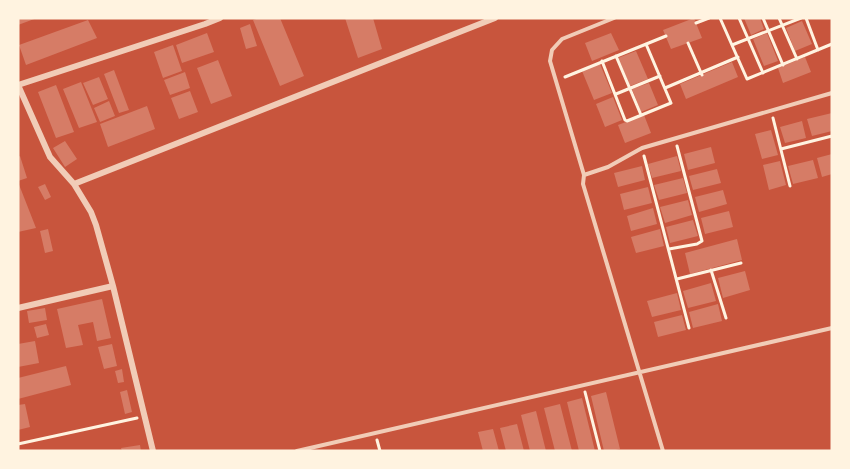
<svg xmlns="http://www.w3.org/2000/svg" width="850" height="469" font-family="'Open Sans',sans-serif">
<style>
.building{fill:#d67c66}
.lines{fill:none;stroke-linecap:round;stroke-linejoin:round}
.path{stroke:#fff3e0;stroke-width:3}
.service{stroke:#f1ccb7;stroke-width:4}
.minor{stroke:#f1ccb7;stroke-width:6}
</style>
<rect width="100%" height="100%" fill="#c8553d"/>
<!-- building -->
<path class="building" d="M 18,18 L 37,18 L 18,25 Z
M 259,18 L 280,18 L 304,76 L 280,86 L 253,20 Z
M 345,18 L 373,18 L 382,49 L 358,58 Z
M 694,18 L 702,38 L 671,49 L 663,30 Z
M 744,18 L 760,18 L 764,29 L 751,35 Z
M 88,20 L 97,38 L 26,65 L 19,45 Z
M 802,21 L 812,44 L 795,51 L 786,28 Z
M 250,24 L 257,46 L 246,49 L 240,28 Z
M 207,33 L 214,52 L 182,63 L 176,45 Z
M 611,33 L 619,50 L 592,61 L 585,43 Z
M 767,33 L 778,61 L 764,66 L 753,39 Z
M 173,45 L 182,71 L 163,78 L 154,52 Z
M 636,51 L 648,79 L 630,86 L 618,58 Z
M 805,57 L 811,72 L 783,83 L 778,68 Z
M 218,60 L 232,96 L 211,104 L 197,68 Z
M 732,62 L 738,77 L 686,99 L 680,84 Z
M 600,64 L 612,93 L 594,100 L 582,71 Z
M 114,70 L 129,110 L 119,113 L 104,74 Z
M 185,72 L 190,88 L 170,95 L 164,80 Z
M 99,77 L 108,99 L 93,105 L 83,83 Z
M 81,82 L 97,122 L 79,128 L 63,89 Z
M 649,83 L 658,105 L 641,112 L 632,89 Z
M 56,85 L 74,132 L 56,138 L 38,92 Z
M 190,91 L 198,112 L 179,119 L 171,98 Z
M 613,97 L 622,120 L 605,127 L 596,104 Z
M 109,101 L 115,116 L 100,122 L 94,108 Z
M 147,106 L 155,129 L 108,147 L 100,124 Z
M 832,113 L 832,131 L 812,136 L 807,119 Z
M 644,115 L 651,133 L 625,143 L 618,125 Z
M 802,121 L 806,138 L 785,143 L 780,127 Z
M 771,130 L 778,155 L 762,159 L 755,134 Z
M 65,141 L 77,159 L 65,167 L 53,148 Z
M 711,147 L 715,163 L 688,170 L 684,154 Z
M 832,154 L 832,174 L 822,177 L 817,158 Z
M 20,156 L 27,178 L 18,181 L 18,157 Z
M 677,156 L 681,171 L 652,178 L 648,164 Z
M 813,160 L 818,178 L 793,184 L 788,166 Z
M 780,161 L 786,185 L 769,190 L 763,165 Z
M 642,166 L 645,180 L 618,187 L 614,173 Z
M 717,169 L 721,183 L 693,190 L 689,176 Z
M 683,178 L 687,193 L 659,200 L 654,185 Z
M 18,182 L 36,228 L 18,232 Z
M 45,184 L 51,197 L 45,200 L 38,187 Z
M 648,187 L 652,203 L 624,210 L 620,194 Z
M 723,190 L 727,204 L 699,212 L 695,197 Z
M 688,200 L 692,215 L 665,223 L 660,207 Z
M 653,208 L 657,224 L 631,231 L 627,216 Z
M 729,211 L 733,227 L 705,234 L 701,218 Z
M 693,220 L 698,236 L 670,243 L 666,227 Z
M 48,229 L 53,251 L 45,253 L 40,231 Z
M 660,229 L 664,246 L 636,253 L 631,237 Z
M 737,239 L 742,260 L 690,274 L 685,253 Z
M 745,271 L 750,290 L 723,298 L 718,278 Z
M 711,283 L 716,301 L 688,308 L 683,291 Z
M 677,293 L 681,310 L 652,317 L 647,301 Z
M 102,299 L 111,338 L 97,341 L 93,322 L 78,325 L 83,345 L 66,348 L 57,309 Z
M 718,304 L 722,321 L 693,328 L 689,312 Z
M 45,308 L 47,320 L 29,323 L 27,311 Z
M 682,315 L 686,330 L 658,337 L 654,322 Z
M 46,324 L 49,335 L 37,338 L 34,327 Z
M 35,341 L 39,363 L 18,367 L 18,344 Z
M 112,344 L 117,366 L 104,369 L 98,347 Z
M 66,366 L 71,385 L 18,399 L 18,378 Z
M 122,369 L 124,382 L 118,383 L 115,371 Z
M 127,390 L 132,412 L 125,414 L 120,392 Z
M 606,392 L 620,449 L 611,451 L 604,451 L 591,396 Z
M 582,398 L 595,451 L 579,451 L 567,402 Z
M 25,404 L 30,427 L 18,430 L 18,405 Z
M 560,404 L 572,451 L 555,451 L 544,408 Z
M 536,411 L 546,451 L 530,451 L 521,415 Z
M 517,424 L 524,451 L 506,451 L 500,428 Z
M 493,429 L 499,451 L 483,451 L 478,432 Z
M 140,445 L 141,451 L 122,451 L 121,448 Z"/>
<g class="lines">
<!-- path -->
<path class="path" d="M 720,18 L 747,79 L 832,44
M 739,18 L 763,73
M 763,18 L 783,65
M 779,18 L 797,59
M 806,18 L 818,50
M 696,23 L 709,18
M 688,43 L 702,75
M 732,45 L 801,18
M 616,56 L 641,115
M 602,61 L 625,120 L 627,121 L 671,103 L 646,44
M 565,77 L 666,36
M 665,88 L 738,57
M 616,94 L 660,76
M 773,118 L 790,186
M 781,149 L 832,136
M 644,156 L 689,328
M 669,249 L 697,244 L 702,241 L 677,146
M 711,270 L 726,318
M 677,279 L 741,263
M 585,392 L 600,451
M 377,440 L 380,451
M 18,444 L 137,418"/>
<!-- service -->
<path class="service" d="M 584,175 L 550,61 L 552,50 L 562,39 L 614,18
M 297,451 L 832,328
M 663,451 L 583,184 L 584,175 L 608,167 L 642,148 L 832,93"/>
<!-- minor -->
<path class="minor" d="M 18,85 L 50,157 L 74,184 L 91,212 L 96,225 L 113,286 L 153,451
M 18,85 L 205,24 L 220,18
M 74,184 L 495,18
M 18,308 L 113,286"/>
</g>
<!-- border -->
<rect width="850" height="469" fill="none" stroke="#fff3e0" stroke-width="39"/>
</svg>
